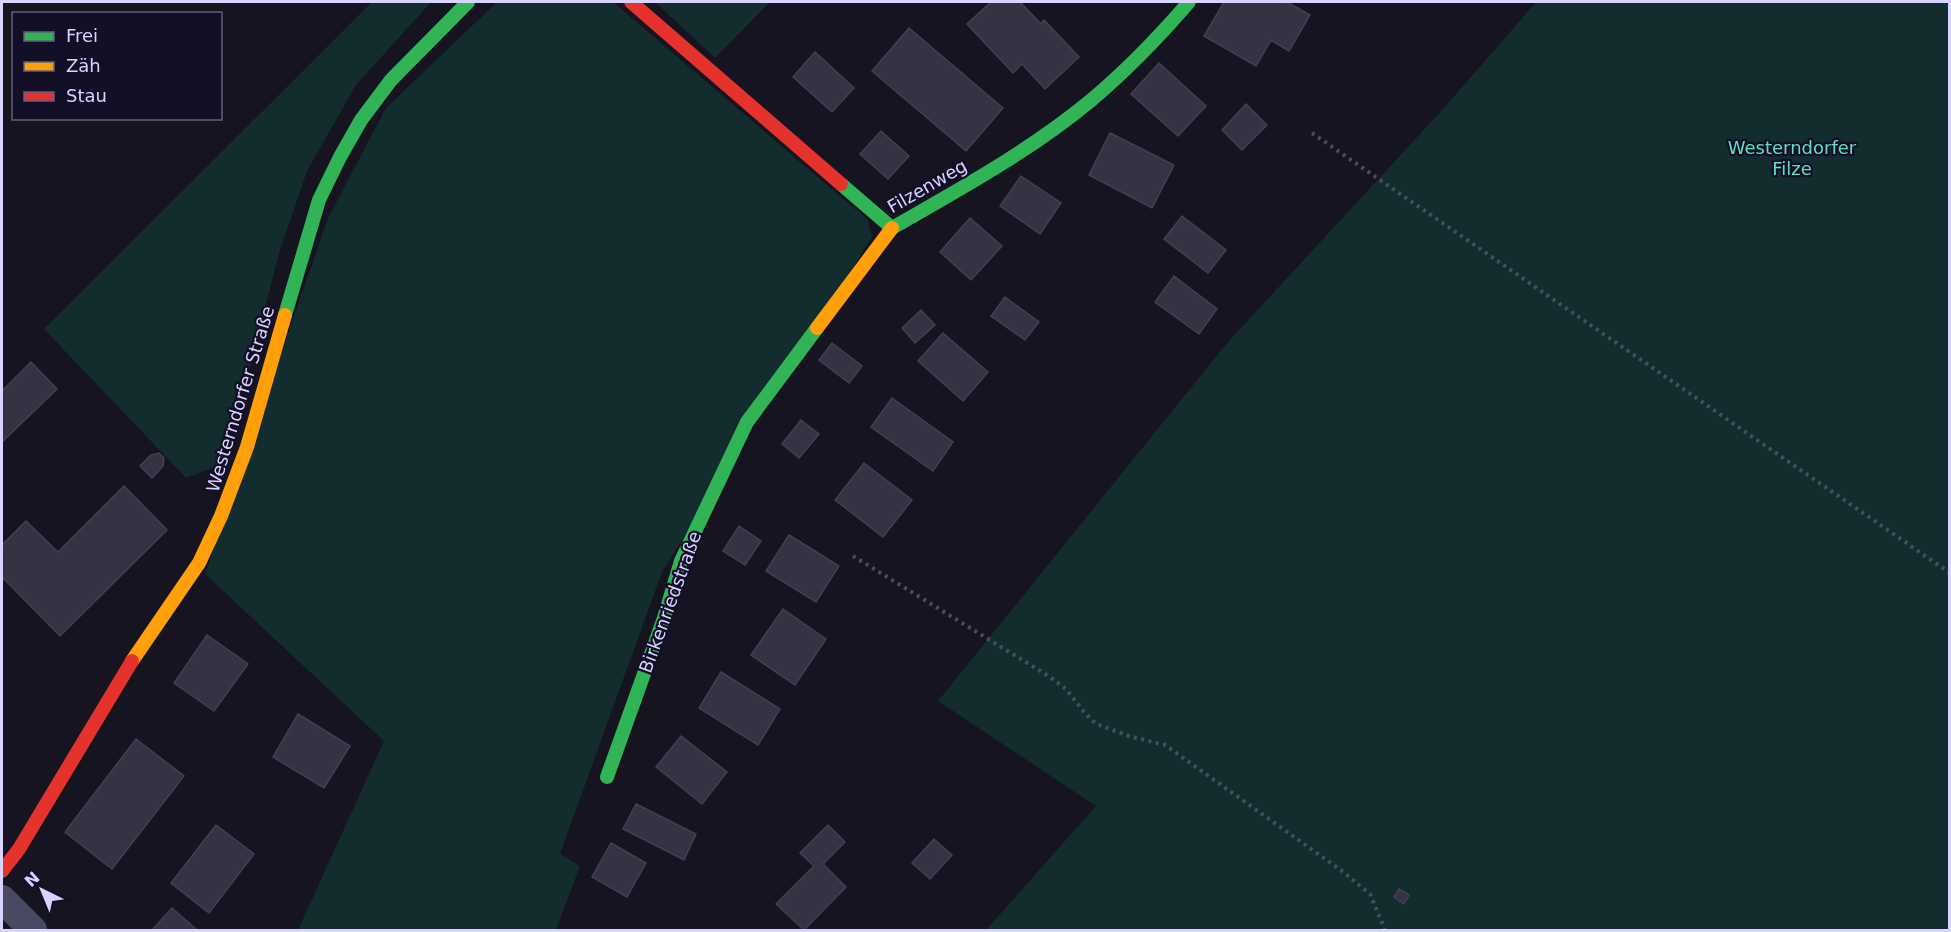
<svg xmlns="http://www.w3.org/2000/svg" width="1951" height="932" font-family="'DejaVu Sans',sans-serif">
<style>
.green{fill:#132c2d}
.building{fill:#343243;stroke:#433f54;stroke-width:1.5}
.lines{fill:none;stroke-linecap:round;stroke-linejoin:round}
.path{stroke:#44505f;stroke-width:4;stroke-dasharray:3 4.5;stroke-linecap:butt}
.street{stroke:#4a4962;stroke-width:28}
.fast{stroke:#30b455;stroke-width:14}
.slow{stroke:#ff9f0a;stroke-width:14}
.jam{stroke:#e5322d;stroke-width:14}
.labels{text-anchor:middle;dominant-baseline:central;stroke-width:4.5;stroke-linejoin:round;paint-order:stroke}
.park-label{font-size:18px;fill:#5fe0c0;stroke:#130f26}
.street-label{font-size:18px;fill:#d9d4ff;stroke:#130f26}
</style>
<rect width="100%" height="100%" fill="#161421"/>
<!-- green -->
<path class="green" d="M 372,2 L 431,2 L 356,85 L 307,171 L 279,253 L 245,387 L 214,467 L 186,478 L 44,329 Z
M 497,2 L 613,2 L 868,220 L 872,237 L 662,572 L 560,854 L 580,866 L 556,930 L 298,930 L 384,741 L 205,574 L 328,218 L 386,108 Z
M 655,2 L 770,2 L 715,58 Z
M 1536,2 L 1949,2 L 1949,930 L 986,930 L 1096,806 L 938,701 L 1227,343 L 1443,109 Z"/>
<!-- building -->
<path class="building" d="M 991,2 L 1020,2 L 1041,24 L 1044,20 L 1079,57 L 1045,89 L 1022,64 L 1013,73 L 967,24 Z
M 1224,2 L 1287,2 L 1310,15 L 1289,51 L 1271,40 L 1256,66 L 1204,36 Z
M 909,28 L 1003,108 L 966,151 L 872,71 Z
M 815,52 L 854,88 L 832,112 L 793,77 Z
M 1159,63 L 1206,106 L 1178,136 L 1131,94 Z
M 1246,104 L 1267,125 L 1242,150 L 1222,130 Z
M 881,131 L 909,156 L 888,179 L 860,154 Z
M 1110,133 L 1174,165 L 1152,208 L 1089,175 Z
M 1021,176 L 1061,203 L 1040,234 L 1000,206 Z
M 1182,216 L 1226,250 L 1208,273 L 1164,239 Z
M 970,218 L 1002,246 L 971,280 L 940,252 Z
M 1174,276 L 1217,309 L 1199,334 L 1155,302 Z
M 1005,297 L 1039,322 L 1025,340 L 991,316 Z
M 921,310 L 935,325 L 915,343 L 902,328 Z
M 943,333 L 988,372 L 963,401 L 918,361 Z
M 832,343 L 862,366 L 849,383 L 819,360 Z
M 31,362 L 57,389 L 2,442 L 2,391 Z
M 892,398 L 953,442 L 933,471 L 871,427 Z
M 801,420 L 819,434 L 799,458 L 782,444 Z
M 159,453 L 164,458 L 163,466 L 152,478 L 140,466 L 151,455 Z
M 864,463 L 912,500 L 883,537 L 835,500 Z
M 124,486 L 167,530 L 60,636 L 2,577 L 2,545 L 26,521 L 58,552 Z
M 739,526 L 761,541 L 745,565 L 723,551 Z
M 789,535 L 839,566 L 816,602 L 766,571 Z
M 783,609 L 826,639 L 795,685 L 751,655 Z
M 207,635 L 248,664 L 214,711 L 174,683 Z
M 721,672 L 780,709 L 758,745 L 699,708 Z
M 298,714 L 350,746 L 324,788 L 273,757 Z
M 681,736 L 727,772 L 702,804 L 656,767 Z
M 136,739 L 184,776 L 112,869 L 65,832 Z
M 636,804 L 696,834 L 684,860 L 623,829 Z
M 216,825 L 254,854 L 209,913 L 171,883 Z
M 828,825 L 845,842 L 823,864 L 846,887 L 804,930 L 776,904 L 814,866 L 800,853 Z
M 934,839 L 952,855 L 930,879 L 912,863 Z
M 611,843 L 646,863 L 627,897 L 592,877 Z
M 1399,889 L 1409,895 L 1404,904 L 1394,897 Z
M 172,908 L 197,930 L 152,930 Z"/>
<g class="lines">
<!-- path -->
<path class="path" d="M 1312,133 L 1950,573
M 853,556 L 1050,677 L 1066,689 L 1084,712 L 1096,724 L 1129,736 L 1165,745 L 1342,871 L 1370,894 L 1385,930"/>
<!-- street -->
<path class="street" d="M 2,899 L 33,930"/>
<!-- fast -->
<path class="fast" d="M 841,184 L 892,228 C 960,189 1028,152 1089,102 C 1125,72 1158,38 1189,2
M 285,315 L 319,200 L 340,157 L 361,120 L 391,80 L 468,2
M 607,777 L 664,618 L 681,561 L 747,422 L 817,328"/>
<!-- slow -->
<path class="slow" d="M 817,328 L 892,228
M 132,661 L 199,563 L 221,516 L 247,447 L 285,315"/>
<!-- jam -->
<path class="jam" d="M 631,2 L 841,184
M 2,871 L 19,849 L 132,661"/>
</g>
<g class="labels">
<!-- park labels -->
<g class="park-label">
<text x="1792" y="147">Westerndorfer<tspan x="1792" dy="21">Filze</tspan></text>
</g>
<!-- street labels -->
<g class="street-label">
<text transform="translate(927 186) rotate(-30)">Filzenweg</text>
<text transform="translate(240 399) rotate(-73)">Westerndorfer Straße</text>
<text transform="translate(670 602) rotate(-70)">Birkenriedstraße</text>
</g>
</g>
<!-- border -->
<rect width="1951" height="932" fill="none" stroke="#d9d4ff" stroke-width="6"/>
<!-- legend -->
<rect x="12" y="12" width="210" height="108" fill="#130f26" stroke="#625e7d" stroke-width="1.5"/>
<rect x="24" y="32" width="30" height="9" fill="#30b455" stroke="#625e7d" stroke-width="1.5"/>
<text x="66" y="42" font-size="18" fill="#d9d4ff">Frei</text>
<rect x="24" y="62" width="30" height="9" fill="#ff9f0a" stroke="#625e7d" stroke-width="1.5"/>
<text x="66" y="72" font-size="18" fill="#d9d4ff">Zäh</text>
<rect x="24" y="92" width="30" height="9" fill="#e5322d" stroke="#625e7d" stroke-width="1.5"/>
<text x="66" y="102" font-size="18" fill="#d9d4ff">Stau</text>
<!-- north arrow -->
<g transform="translate(42 890) rotate(317)" stroke="#130f26" stroke-width="4.5" paint-order="stroke">
<path d="M0-4.5L10 22L0 15L-10 22Z" fill="#d9d4ff"/>
<text y="-9" font-size="16" font-weight="bold" text-anchor="middle" fill="#d9d4ff">N</text>
</g>
</svg>
